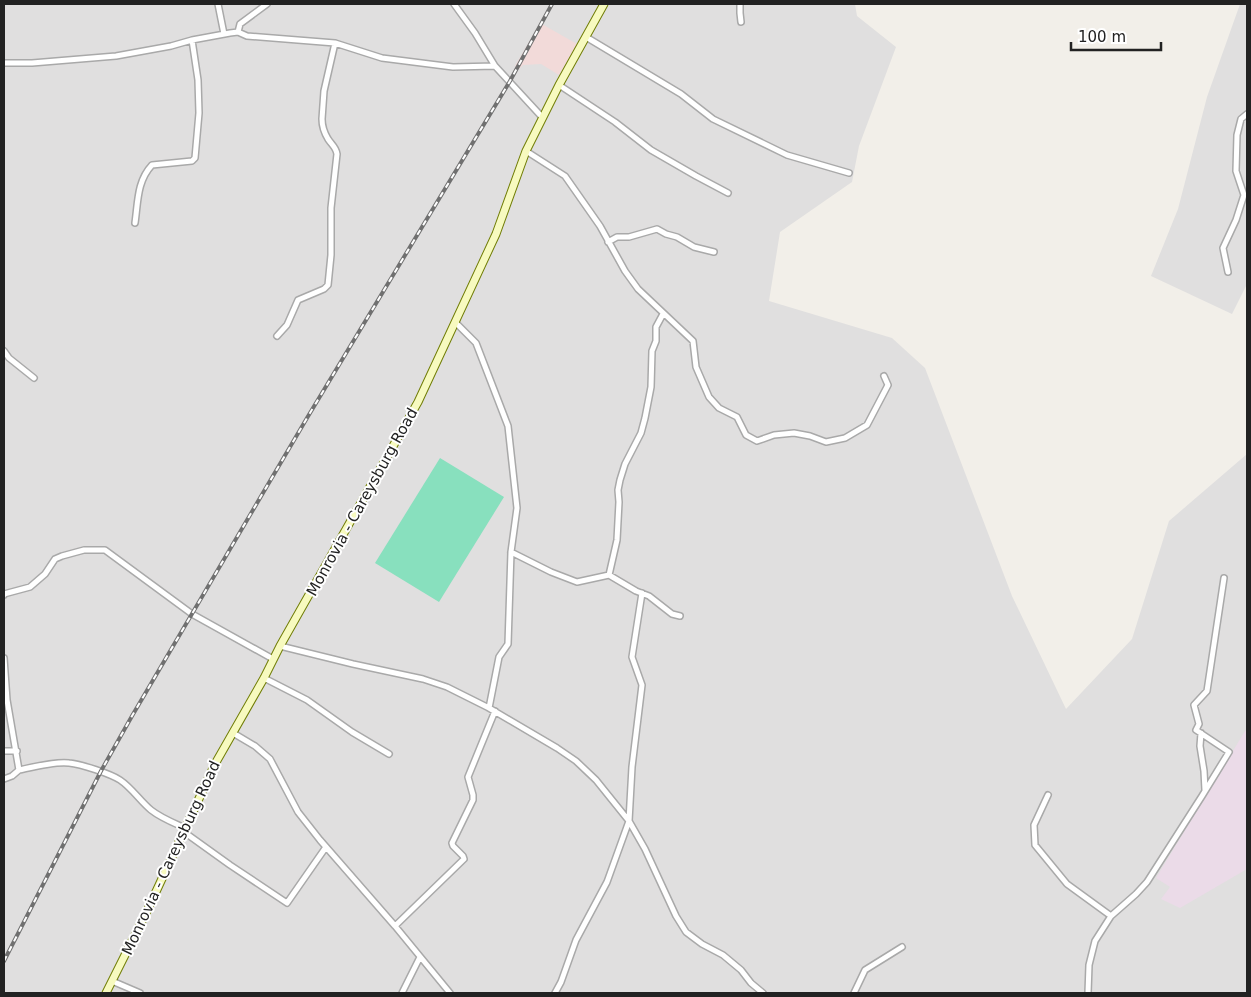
<svg xmlns="http://www.w3.org/2000/svg" width="1251" height="997" font-family="'DejaVu Sans',sans-serif">
<style>
.residential{fill:#e0dfdf}
.commercial{fill:#f2dad9}
.industrial{fill:#ebdbe8}
.pitch{fill:#88e0be}
.lines{fill:none;stroke-linecap:round;stroke-linejoin:round}
.minor-casing{stroke:#a9a9a9;stroke-width:8}
.secondary-casing{stroke:#707d05;stroke-width:9}
.minor{stroke:#fff;stroke-width:5}
.secondary{stroke:#f7fabf;stroke-width:7}
.rail-casing{stroke:#707070;stroke-width:4}
.rail{stroke:#fff;stroke-width:2;stroke-dasharray:5.5;stroke-linecap:butt}
.labels{text-anchor:middle;dominant-baseline:central;stroke-width:4;stroke-linejoin:round;paint-order:stroke}
.street-label{font-size:15px;fill:#222;stroke:#fff}
</style>
<rect width="100%" height="100%" fill="#f2efe9"/>
<!-- residential -->
<path class="residential" d="M 4,4 L 855,4 L 857,16 L 896,47 L 859,146 L 852,182 L 780,232 L 769,301 L 892,338 L 925,368 L 1012,596 L 1066,709 L 1132,639 L 1169,521 L 1247,454 L 1247,993 L 4,993 Z
M 1240,4 L 1247,4 L 1247,284 L 1232,314 L 1151,276 L 1178,209 L 1207,97 Z"/>
<!-- commercial -->
<path class="commercial" d="M 540,23 L 577,44 L 559,75 L 541,64 L 523,65 L 519,69 L 515,66 Z"/>
<!-- industrial -->
<path class="industrial" d="M 1247,730 L 1247,869 L 1180,908 L 1161,899 L 1170,887 L 1156,878 L 1245,731 Z"/>
<!-- pitch -->
<path class="pitch" d="M 440,458 L 504,497 L 439,602 L 375,563 Z"/>
<g class="lines">
<defs>
<path id="minor" d="M 218,4 L 224,34
M 454,4 L 475,33 L 495,66
M 740,4 L 740,13 L 741,22
M 238,32 L 240,24 L 267,4
M 586,37 L 681,94 L 713,119 L 787,155 L 849,173
M 4,63 L 32,63 L 116,56 L 171,46 L 192,40 L 230,33 L 238,32 L 247,36 L 335,43 L 382,58 L 453,67 L 495,66 L 542,117
M 559,85 L 615,122 L 651,150 L 696,176 L 728,193
M 526,151 L 565,176 L 600,226 L 625,271 L 638,289 L 693,341 L 696,367 L 709,397 L 719,408 L 737,417 L 746,435 L 757,441 L 774,435 L 794,433 L 810,436 L 826,442 L 845,438 L 867,425 L 888,385 L 884,376
M 135,223 C 138,202 137,181 152,165 L 192,161 L 195,158 L 199,113 L 198,80 L 192,40
M 608,242 L 617,237 L 629,237 L 657,229 L 666,234 L 677,237 L 694,247 L 714,252
M 1228,272 L 1223,248 L 1236,220 L 1244,195 L 1236,171 L 1237,135 L 1241,119 L 1247,114
M 663,314 L 656,327 L 656,341 L 652,351 L 651,387 L 645,418 L 641,433 L 625,464 L 620,480 L 618,490 L 619,502 L 617,540 L 609,575 L 636,591 L 649,596 L 672,614 L 680,616
M 455,322 L 476,343 L 508,426 L 517,508 L 511,552 L 508,644 L 499,657 L 489,708
M 277,336 L 287,325 L 298,300 L 324,289 L 328,285 L 331,255 L 331,208 L 337,154 C 336,147 332,145 328,139 C 325,134 322,126 322,119 L 324,91 L 335,43
M 4,351 L 9,358 L 34,378
M 511,552 L 551,572 L 577,582 L 609,575
M 4,595 L 4,594 L 30,587 L 45,574 L 55,559 L 62,556 L 84,550 L 105,550 L 192,614 L 273,659
M 280,646 L 353,664 L 423,679 L 447,687 L 489,708 L 557,748 L 576,761 L 596,780 L 629,821 L 645,849 L 676,916 L 686,932 L 702,944 L 723,955 L 741,970 L 751,983 L 763,993
M 4,658 L 7,700 L 19,770 C 33,767 56,761 69,763 C 81,764 111,774 120,780 C 132,788 140,801 151,810 C 161,818 174,823 185,828
M 264,678 L 307,700 L 352,732 L 389,754
M 233,733 L 255,746 L 270,759 L 298,812 L 320,840 L 395,926 L 450,993
M 1201,733 L 1200,746 L 1204,771 L 1205,790
M 4,751 L 17,751
M 4,779 L 12,776 L 19,770
M 1048,795 L 1034,825 L 1035,845 L 1067,884 L 1111,916
M 184,832 L 230,865 L 287,903 L 326,847
M 395,926 L 464,859 L 463,856 L 453,846 L 452,843 L 473,800 L 473,795 L 468,777 L 495,711
M 112,981 L 140,993
M 402,993 L 420,957
M 555,993 L 561,982 L 576,940 L 607,882 L 629,821 L 632,767 L 642,685 L 632,657 L 642,593
M 854,993 L 865,970 L 902,947
M 1088,993 L 1089,965 L 1095,941 L 1111,916 L 1136,894 L 1147,882 L 1202,796 L 1229,752 L 1196,730 L 1199,724 L 1194,705 L 1207,691 L 1224,578"/>
<path id="secondary" d="M 106,993 L 148,909 L 215,764 L 264,678 L 280,646 L 418,402 L 496,234 L 526,151 L 559,85 L 604,4"/>
</defs>
<!-- minor casing -->
<use href="#minor" class="minor-casing"/>
<!-- secondary casing -->
<use href="#secondary" class="secondary-casing"/>
<!-- minor -->
<use href="#minor" class="minor"/>
<!-- secondary -->
<use href="#secondary" class="secondary"/>
<defs>
<path id="rail" d="M 4,961 L 101,771 L 132,716 L 307,418 L 510,81 L 552,4"/>
</defs>
<!-- rail casing -->
<use href="#rail" class="rail-casing"/>
<!-- rail -->
<use href="#rail" class="rail"/>
</g>
<g class="labels">
<!-- street labels -->
<g class="street-label">
<text transform="translate(362 502) rotate(-61)">Monrovia - Careysburg Road</text>
<text transform="translate(171 858) rotate(-65)">Monrovia - Careysburg Road</text>
</g>
</g>
<!-- border -->
<rect width="1251" height="997" fill="none" stroke="#222222" stroke-width="10"/>
<!-- scale -->
<path d="M1071 42v8h90v-8" fill="none" stroke="#222222" stroke-width="2.5"/>
<text x="1078" y="42" font-size="15" fill="#222222" stroke="#ffffff" stroke-width="4" paint-order="stroke">100 m</text>
</svg>
